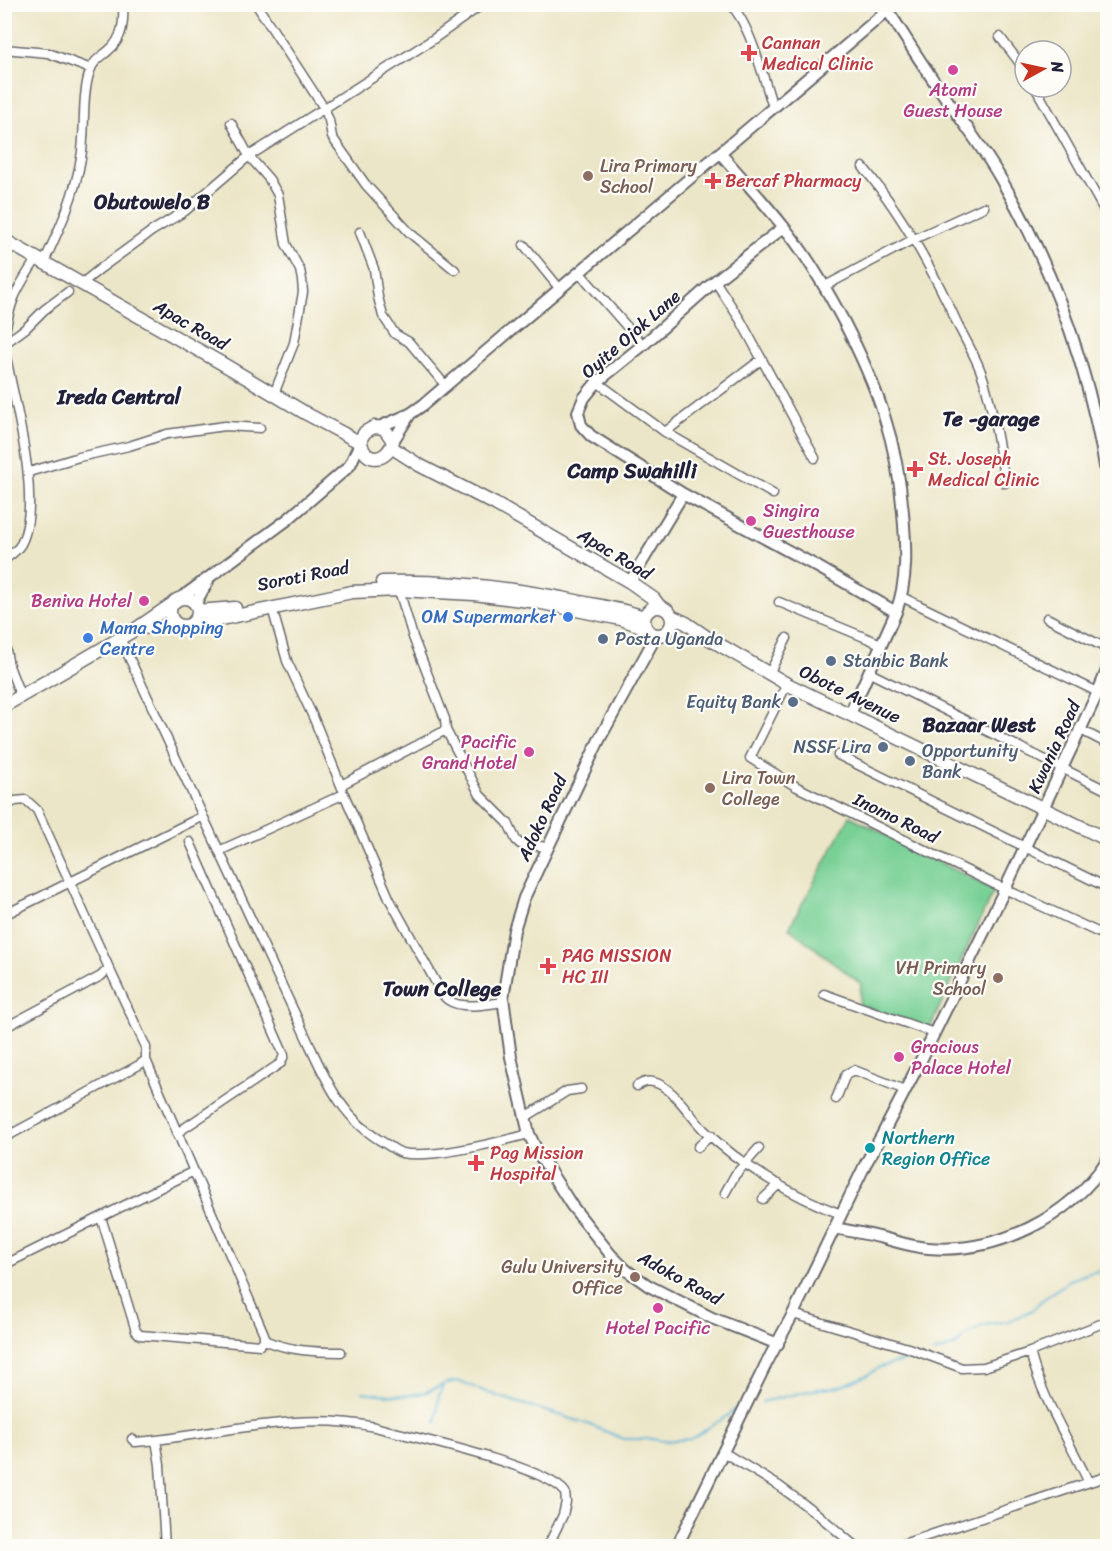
<svg xmlns="http://www.w3.org/2000/svg" width="1112" height="1551" font-family="Sriracha,sans-serif">
<style>
.green{fill:#78d095;stroke:#4d7968;stroke-width:1.5}
.lines{fill:none;stroke-linecap:round;stroke-linejoin:round}
.stream{stroke:#56b1d4;stroke-width:2}
.minor-casing{stroke:#69676c;stroke-width:11}
.tertiary-casing{stroke:#69676c;stroke-width:14}
.secondary-casing{stroke:#69676c;stroke-width:15}
.primary-casing{stroke:#69676c;stroke-width:15}
.minor{stroke:#fff;stroke-width:8}
.tertiary{stroke:#fff;stroke-width:10}
.secondary{stroke:#fff;stroke-width:12}
.primary{stroke:#fff;stroke-width:12}
.health-dot{fill:#e0444e;stroke:#fdfcf7;stroke-width:2}
.hotel-dot{fill:#d1479c;stroke:#fdfcf7;stroke-width:2}
.education-dot{fill:#8d6e63;stroke:#fdfcf7;stroke-width:2}
.shop-dot{fill:#3f7fe0;stroke:#fdfcf7;stroke-width:2}
.service-dot{fill:#5c6f8a;stroke:#fdfcf7;stroke-width:2}
.culture-dot{fill:#0f9aa8;stroke:#fdfcf7;stroke-width:2}
.labels{text-anchor:middle;dominant-baseline:central;stroke-width:4.5;stroke-linejoin:round;paint-order:stroke}
.health-label{font-size:18px;fill:#be3a42;stroke:#fdfcf7;text-anchor:start}
.hotel-label{font-size:18px;fill:#b23c85;stroke:#fdfcf7}
.education-label{font-size:18px;fill:#785e54;stroke:#fdfcf7;text-anchor:start}
.street-label{font-size:18px;fill:#22223b;stroke:#fdfcf7}
.shop-label{font-size:18px;fill:#366cbe;stroke:#fdfcf7;text-anchor:end}
.service-label{font-size:18px;fill:#4e5e75;stroke:#fdfcf7;text-anchor:start}
.culture-label{font-size:18px;fill:#0d838f;stroke:#fdfcf7;text-anchor:start}
.quarter-label{font-size:21px;font-weight:bold;fill:#22223b;stroke:#fdfcf7}
</style>
<rect width="100%" height="100%" fill="#fdfcf7"/>
<filter id="ink" filterUnits="userSpaceOnUse"><feTurbulence type="fractalNoise" baseFrequency=".0167" numOctaves="2"/><feDisplacementMap in="SourceGraphic" scale="12" xChannelSelector="R" yChannelSelector="G"/><feConvolveMatrix kernelMatrix="1 2 1 2 8 2 1 2 1" color-interpolation-filters="sRGB"/></filter>
<filter id="wash" filterUnits="userSpaceOnUse"><feTurbulence type="fractalNoise" baseFrequency=".008" numOctaves="4" result="noise"/><feDisplacementMap in="SourceGraphic" scale="24" xChannelSelector="R" yChannelSelector="G"/><feGaussianBlur stdDeviation="1.35" result="paint"/><feColorMatrix in="noise" values="0 0 0 0 0 0 0 0 0 0 0 0 0 0 0 0 0 1.4 0 .05"/><feComposite in="paint" operator="in"/></filter>
<g filter="url(#wash)">
<rect width="100%" height="100%" fill="#ece6c8"/>
<!-- green -->
<path class="green" d="M 850,816 L 994,890 L 929,1030 L 859,1005 L 861,984 L 789,928 Z"/>
<g class="lines">
<!-- stream -->
<path class="stream" d="M 933,1353 L 955,1346 L 965,1336 L 984,1325 L 1009,1321 L 1032,1310 L 1041,1301 L 1070,1280 L 1089,1273 L 1100,1271 L 1108,1272
M 362,1392 C 392,1395 413,1401 442,1385
M 762,1402 L 813,1390 L 839,1387 L 868,1375 L 880,1367 L 918,1357
M 436,1423 L 439,1395 L 444,1384 L 457,1381 L 500,1397 L 585,1423 L 624,1439 L 652,1439 L 664,1441 L 691,1439 L 730,1414 L 739,1406"/>
</g>
</g>
<g filter="url(#ink)">
<g class="lines">
<defs>
<path id="minor" d="M 256,4 L 324,108 L 329,120 L 332,137 L 366,185 L 410,233 L 455,270
M 730,4 C 750,23 764,80 773,107
M 1000,37 L 1025,70
M 4,49 L 48,53 L 91,69
M 1035,87 L 1108,217
M 231,123 L 249,156 L 269,179 L 278,195 L 286,244 L 300,270 L 302,280 L 303,292 L 294,343 L 274,394
M 863,167 C 903,215 934,272 960,329 C 970,348 981,367 986,388 C 995,419 1000,451 1005,483
M 360,232 L 374,269 L 378,297 L 383,316 L 395,334 L 409,342 L 446,386
M 524,245 L 560,289
M 44,262 C 60,228 75,195 81,158 C 86,130 81,98 90,71 C 93,61 101,57 108,51 C 123,39 124,22 123,4
M 579,272 L 643,345
M 715,281 L 741,321 L 815,458
M 81,284 L 101,268 L 152,231 L 185,211 L 249,156 L 432,40 L 483,4
M 825,286 L 912,240 L 984,207
M 4,340 C 9,302 16,290 37,258
M 4,344 L 26,328 L 44,310 L 68,292
M 4,346 C 12,395 44,500 21,544 C 17,551 11,555 4,560
M 597,382 L 665,432 L 773,494
M 665,432 L 762,359
M 29,472 L 79,457 L 129,446 L 167,434 L 225,426 L 260,428
M 902,597 L 1108,697
M 779,602 L 881,644
M 272,608 L 287,661 L 314,719 L 342,788
M 1047,618 L 1108,649
M 120,638 L 305,1035 C 326,1080 341,1119 386,1144 C 391,1147 396,1151 402,1153 C 431,1159 499,1142 529,1134
M 4,639 L 9,666 L 21,697
M 868,672 L 1108,791
M 769,674 L 787,638
M 787,684 L 750,758 L 797,787 L 994,884 L 1108,937
M 1079,729 L 1108,744
M 446,730 L 480,795 L 508,823 L 516,840 L 520,844 L 548,847
M 838,755 L 1108,888
M 341,785 L 446,730 L 445,719 L 413,637 L 399,590
M 4,806 L 15,801 L 26,800 L 37,810 L 109,968 L 101,976 L 4,1028
M 219,851 L 344,794 L 390,900 L 439,988 C 441,992 445,998 448,1000 C 463,1010 487,1004 504,1002
M 4,915 L 203,816
M 824,994 L 934,1033
M 637,1086 C 645,1081 650,1080 659,1084 C 678,1094 689,1115 704,1130 C 740,1165 794,1197 841,1214
M 836,1099 L 846,1074 L 854,1070 L 905,1090
M 524,1118 L 567,1091 L 581,1089
M 177,1133 L 281,1063 L 284,1055 L 190,842
M 4,1138 L 139,1065 L 146,1060 L 146,1047 L 109,968
M 698,1147 L 711,1135
M 725,1193 L 735,1175 L 759,1148
M 763,1199 L 779,1184
M 101,1217 L 136,1331 L 140,1335 L 260,1345 L 264,1340 L 264,1334 L 146,1060
M 4,1265 L 194,1171
M 793,1314 L 908,1348 L 962,1368 L 984,1367 L 1030,1352 L 1108,1321
M 264,1340 C 290,1351 314,1352 341,1352
M 1030,1352 C 1042,1399 1068,1438 1088,1481
M 132,1439 L 135,1442 L 147,1441 C 222,1433 300,1411 375,1427 C 412,1437 545,1466 565,1492 L 566,1502 L 563,1515 L 548,1546
M 156,1440 L 160,1465 L 165,1546
M 723,1452 L 779,1486 L 816,1513 L 855,1546
M 897,1546 L 1108,1476"/>
<path id="tertiary" d="M 888,11 C 906,38 922,65 941,91 C 961,120 984,149 1002,181 C 1056,274 1091,377 1108,483
M 720,153 C 741,177 763,201 783,226 C 807,255 826,288 844,322 C 877,386 897,440 903,513 C 906,547 908,580 896,612 L 850,714
M 784,227 L 715,281 L 643,345 L 597,382 L 584,398 L 578,412 L 581,425 L 591,436 L 683,494 L 818,567 L 896,612
M 379,427 L 410,414 L 423,405 L 895,4
M 393,441 L 410,414
M 630,582 L 683,494
M 181,598 L 287,520 L 346,469 L 350,465 L 361,441
M 195,604 L 208,581
M 656,636 L 600,738 L 524,898 L 514,930 L 503,998 L 511,1057 L 529,1134 L 538,1153 L 572,1206 L 611,1255 L 626,1270 L 649,1286 L 712,1318 L 778,1344
M 834,1228 C 850,1231 867,1234 883,1238 C 898,1242 913,1247 928,1248 C 997,1254 1070,1218 1108,1159
M 677,1546 L 766,1364 L 793,1314 L 866,1163 L 881,1137 L 921,1060 L 1005,889 L 1098,692 L 1108,668"/>
<path id="secondary" d="M 4,240 L 223,364 L 307,414 L 359,442
M 374,427 L 384,428 L 393,441 C 388,463 363,464 361,441 L 359,442 L 365,432 Z
M 391,447 L 419,465 L 495,504 L 630,582 L 654,599 L 660,607"/>
<path id="primary" d="M 382,582 C 447,580 513,588 576,601 C 599,606 622,609 644,617
M170 612a14 14 0 1 1 28 0a14 14 0 1 1-28 0Z
M644 621a14 14 0 1 1 28 0a14 14 0 1 1-28 0Z
M 198,611 L 235,608
M 671,616 L 686,623 L 708,638 L 787,684 L 1108,840
M 194,621 L 216,620 L 352,592 L 399,590 L 474,594 L 537,602 L 621,619 L 644,627
M 137,628 L 180,626
M 4,706 L 136,629 L 171,605"/>
</defs>
<!-- minor casing -->
<use href="#minor" class="minor-casing"/>
<!-- tertiary casing -->
<use href="#tertiary" class="tertiary-casing"/>
<!-- secondary casing -->
<use href="#secondary" class="secondary-casing"/>
<!-- primary casing -->
<use href="#primary" class="primary-casing"/>
<!-- minor -->
<use href="#minor" class="minor"/>
<!-- tertiary -->
<use href="#tertiary" class="tertiary"/>
<!-- secondary -->
<use href="#secondary" class="secondary"/>
<!-- primary -->
<use href="#primary" class="primary"/>
</g>
</g>
<!-- markers -->
<g class="health-dot">
<path d="M746 44h6v6h6v6h-6v6h-6v-6h-6v-6h6z"/>
<path d="M710 172h6v6h6v6h-6v6h-6v-6h-6v-6h6z"/>
<path d="M912 460h6v6h6v6h-6v6h-6v-6h-6v-6h6z"/>
<path d="M545 957h6v6h6v6h-6v6h-6v-6h-6v-6h6z"/>
<path d="M473 1154h6v6h6v6h-6v6h-6v-6h-6v-6h6z"/>
</g>
<g class="hotel-dot">
<circle cx="953" cy="70" r="6"/>
<circle cx="751" cy="521" r="6"/>
<circle cx="144" cy="601" r="6"/>
<circle cx="529" cy="752" r="6"/>
<circle cx="899" cy="1057" r="6"/>
<circle cx="658" cy="1308" r="6"/>
</g>
<g class="education-dot">
<circle cx="588" cy="176" r="6"/>
<circle cx="710" cy="788" r="6"/>
<circle cx="998" cy="978" r="6"/>
<circle cx="635" cy="1277" r="6"/>
</g>
<g class="shop-dot">
<circle cx="568" cy="617" r="6"/>
<circle cx="88" cy="638" r="6"/>
</g>
<g class="service-dot">
<circle cx="603" cy="639" r="6"/>
<circle cx="831" cy="661" r="6"/>
<circle cx="793" cy="702" r="6"/>
<circle cx="883" cy="747" r="6"/>
<circle cx="910" cy="761" r="6"/>
</g>
<circle class="culture-dot" cx="870" cy="1148" r="6"/>
<g class="labels">
<!-- health labels -->
<g class="health-label">
<text x="762" y="43">Cannan<tspan x="762" dy="21">Medical Clinic</tspan></text>
<text x="725" y="181">Bercaf Pharmacy</text>
<text x="928" y="459">St. Joseph<tspan x="928" dy="21">Medical Clinic</tspan></text>
<text x="562" y="956">PAG MISSION<tspan x="562" dy="21">HC III</tspan></text>
<text x="490" y="1153">Pag Mission<tspan x="490" dy="21">Hospital</tspan></text>
</g>
<!-- hotel labels -->
<g class="hotel-label">
<text x="953" y="90">Atomi<tspan x="953" dy="21">Guest House</tspan></text>
<text x="763" y="511" text-anchor="start">Singira<tspan x="763" dy="21">Guesthouse</tspan></text>
<text x="132" y="601" text-anchor="end">Beniva Hotel</text>
<text x="517" y="742" text-anchor="end">Pacific<tspan x="517" dy="21">Grand Hotel</tspan></text>
<text x="911" y="1047" text-anchor="start">Gracious<tspan x="911" dy="21">Palace Hotel</tspan></text>
<text x="658" y="1328">Hotel Pacific</text>
</g>
<!-- education labels -->
<g class="education-label">
<text x="600" y="166">Lira Primary<tspan x="600" dy="21">School</tspan></text>
<text x="722" y="778">Lira Town<tspan x="722" dy="21">College</tspan></text>
<text x="986" y="968" text-anchor="end">VH Primary<tspan x="986" dy="21">School</tspan></text>
<text x="623" y="1267" text-anchor="end">Gulu University<tspan x="623" dy="21">Office</tspan></text>
</g>
<!-- street labels -->
<g class="street-label">
<text transform="translate(191 325) rotate(30)">Apac Road</text>
<text transform="translate(631 334) rotate(-41)">Oyite Ojok Lane</text>
<text transform="translate(615 554) rotate(31)">Apac Road</text>
<text transform="translate(303 576) rotate(-11)">Soroti Road</text>
<text transform="translate(850 694) rotate(26)">Obote Avenue</text>
<text transform="translate(1054 747) rotate(-65)">Kwania Road</text>
<text transform="translate(542 818) rotate(-65)">Adoko Road</text>
<text transform="translate(896 818) rotate(26)">Inomo Road</text>
<text transform="translate(680 1278) rotate(29)">Adoko Road</text>
</g>
<!-- shop labels -->
<g class="shop-label">
<text x="556" y="617">OM Supermarket</text>
<text x="100" y="628" text-anchor="start">Mama Shopping<tspan x="100" dy="21">Centre</tspan></text>
</g>
<!-- service labels -->
<g class="service-label">
<text x="615" y="639">Posta Uganda</text>
<text x="843" y="661">Stanbic Bank</text>
<text x="781" y="702" text-anchor="end">Equity Bank</text>
<text x="871" y="747" text-anchor="end">NSSF Lira</text>
<text x="922" y="751">Opportunity<tspan x="922" dy="21">Bank</tspan></text>
</g>
<!-- culture labels -->
<g class="culture-label">
<text x="882" y="1138">Northern<tspan x="882" dy="21">Region Office</tspan></text>
</g>
<!-- quarter labels -->
<g class="quarter-label">
<text x="152" y="202">Obutowelo B</text>
<text x="119" y="397">Ireda Central</text>
<text x="991" y="419">Te -garage</text>
<text x="632" y="471">Camp Swahilli</text>
<text x="979" y="725">Bazaar West</text>
<text x="442" y="989">Town College</text>
</g>
</g>
<!-- margin -->
<rect width="1112" height="1551" fill="none" stroke="#fdfcf7" stroke-width="24"/>
<!-- north arrow -->
<g transform="translate(1043 69) rotate(82)"><circle r="28" fill="#fdfcf7" stroke="#a5a5ac" stroke-width="1.5"/>
<path d="M0-4.5L10 22L0 15L-10 22Z" fill="#c8321e"/>
<text y="-9" font-size="16" font-weight="bold" text-anchor="middle" fill="#22223b">N</text>
</g>
</svg>
